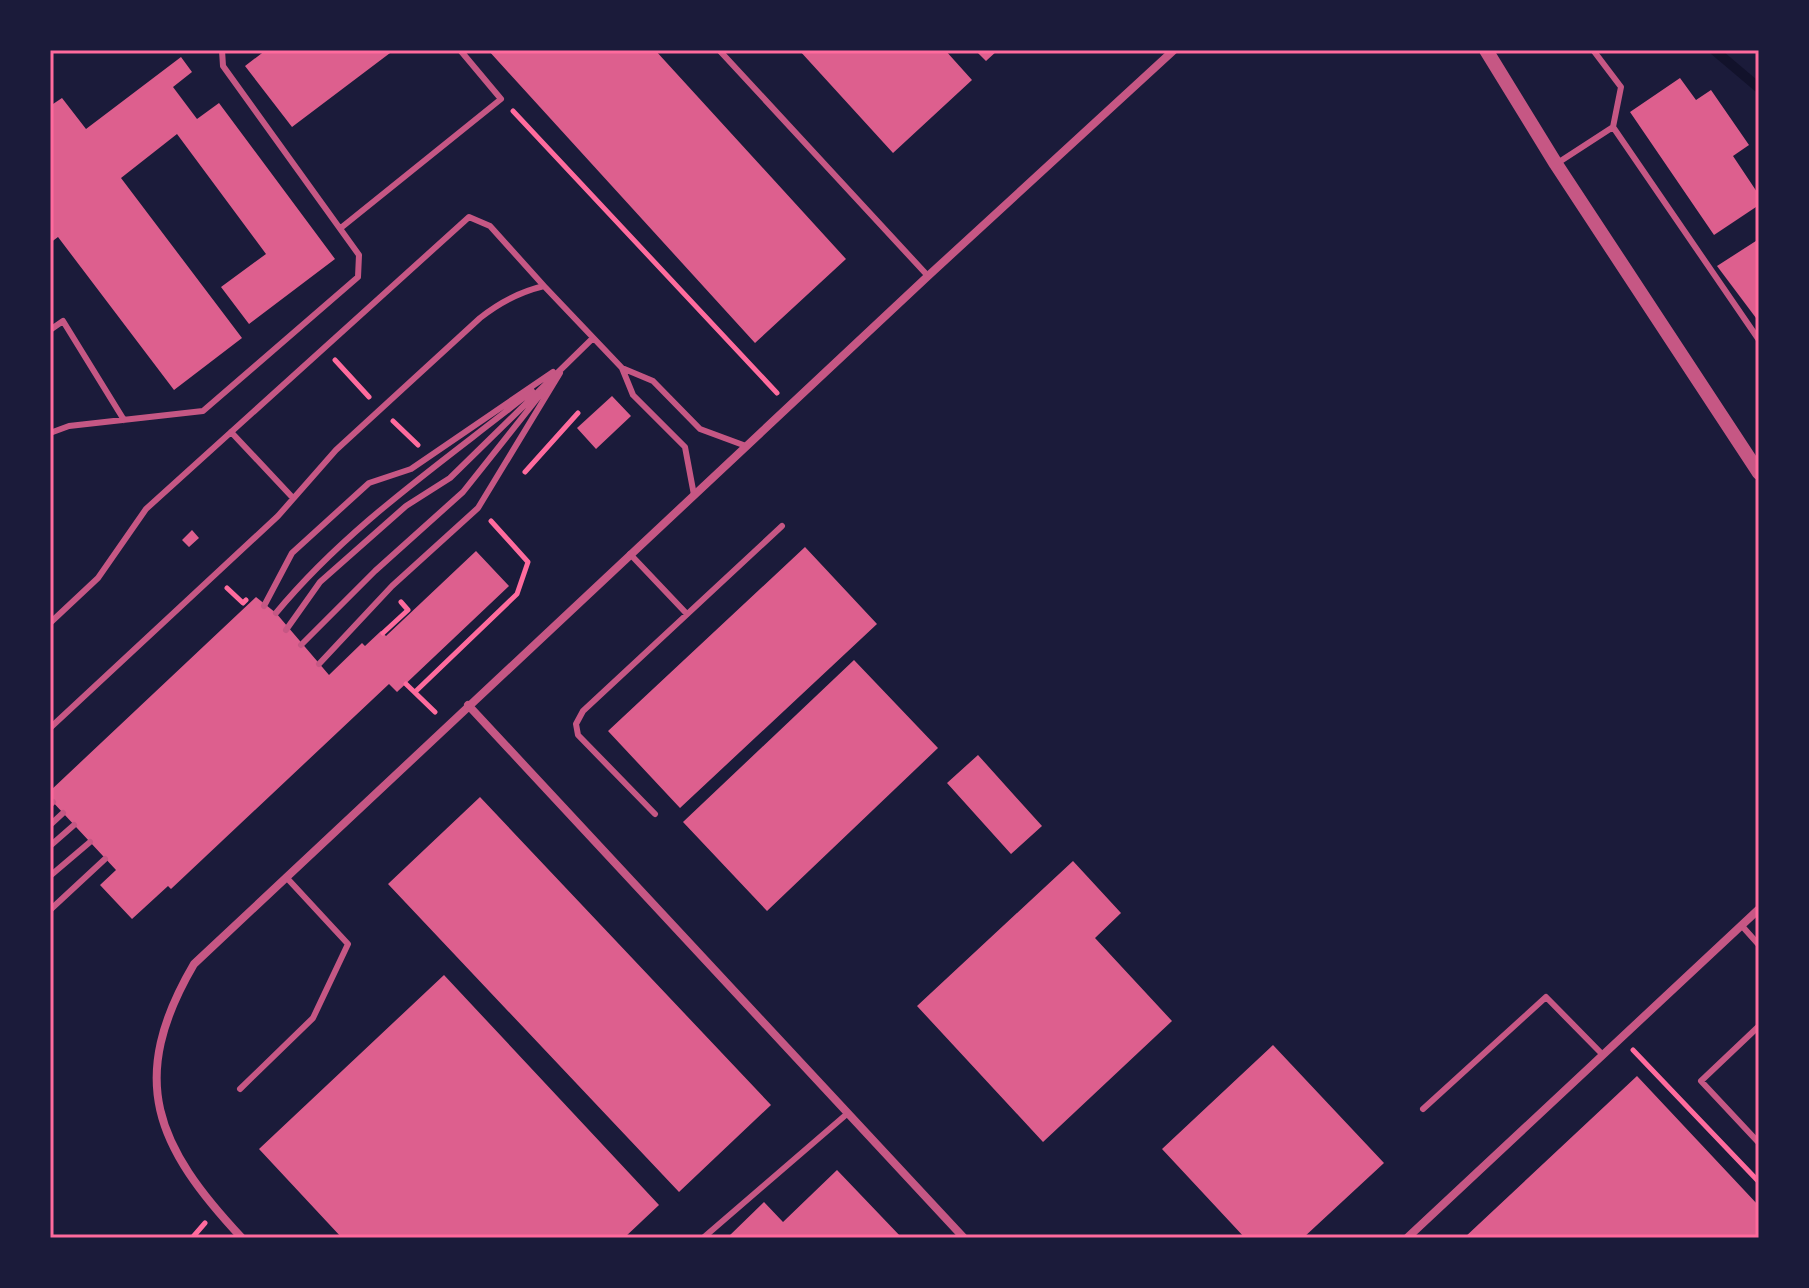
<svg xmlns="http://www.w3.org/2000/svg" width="1809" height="1288" font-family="Mulish,sans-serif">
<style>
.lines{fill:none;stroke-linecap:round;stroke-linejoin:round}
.stream{stroke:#12122b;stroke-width:10}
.building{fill:#dd5f8e}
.path{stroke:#ff6b9d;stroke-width:5}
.service{stroke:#c65784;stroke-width:6}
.minor{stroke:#c65784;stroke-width:8}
.tertiary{stroke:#c65784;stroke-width:14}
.neatline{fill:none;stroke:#ff6b9d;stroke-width:3}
</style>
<rect width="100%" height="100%" fill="#1b1b3a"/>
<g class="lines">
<!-- stream -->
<path class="stream" d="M 1714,50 L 1759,88"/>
</g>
<!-- building -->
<path class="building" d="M 266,50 L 394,50 L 292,127 L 245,66 Z
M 488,50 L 655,50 L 846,259 L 755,343 Z
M 799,50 L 945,50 L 972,80 L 893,153 Z
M 975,50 L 998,50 L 986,61 Z
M 181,57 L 192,72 L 173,87 L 197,119 L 219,103 L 335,259 L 249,324 L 221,287 L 266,254 L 177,134 L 121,178 L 242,338 L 174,390 L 58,237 L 50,243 L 50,106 L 62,98 L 86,129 Z
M 1680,78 L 1696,100 L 1711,90 L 1749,145 L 1733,156 L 1759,195 L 1759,205 L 1714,235 L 1630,112 Z
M 1759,239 L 1759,316 L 1756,318 L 1717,266 Z
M 612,396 L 631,416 L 596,449 L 577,428 Z
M 192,530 L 199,538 L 189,547 L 182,540 Z
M 805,547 L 877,624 L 680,808 L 608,731 Z
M 476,551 L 509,586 L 397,692 L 389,684 L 171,889 L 168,886 L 132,919 L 100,885 L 116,870 L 50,799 L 50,791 L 256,597 L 276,613 L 329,675 L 362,643 L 365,646 L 381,631 L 386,636 Z
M 854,660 L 938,748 L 767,911 L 683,822 Z
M 978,755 L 1042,826 L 1011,854 L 947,783 Z
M 480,797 L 771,1105 L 679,1192 L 388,884 Z
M 1073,861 L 1121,913 L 1095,938 L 1172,1021 L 1043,1142 L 917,1006 Z
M 444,975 L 659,1205 L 624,1238 L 342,1238 L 259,1149 Z
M 1273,1045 L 1384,1163 L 1303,1238 L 1245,1238 L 1162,1149 Z
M 1637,1076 L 1759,1206 L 1759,1238 L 1464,1238 Z
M 837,1170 L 902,1238 L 727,1238 L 764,1202 L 783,1222 Z"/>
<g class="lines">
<!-- path -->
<path class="path" d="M 513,111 L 777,393
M 335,360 L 369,397
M 393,421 L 418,445
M 525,472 L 578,413
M 227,588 L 243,603 L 246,600
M 383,633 L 408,610 L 401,602
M 406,684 L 435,712
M 415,692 L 517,594 L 528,562 L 491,521
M 1633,1050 L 1759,1182
M 192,1238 L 205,1223"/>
<!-- service -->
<path class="service" d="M 719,50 L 928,276
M 1613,127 L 1759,340
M 1556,164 L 1613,127 L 1621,87 L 1593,50
M 342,227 L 501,99 L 460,50
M 50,330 L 63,321 L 124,420
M 622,368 L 633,395 L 685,447 L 694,495
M 231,432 L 293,498
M 50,433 L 69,426 L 203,411 L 358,277 L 359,255 L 223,66 L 222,50
M 630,554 L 686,613
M 264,606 L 292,553 L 369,483 L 411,469 L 553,372
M 276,613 C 349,525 443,462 532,391
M 50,623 L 98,578 L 146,509 L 469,217 L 490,226 L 544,286
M 286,630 L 320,582 L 406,506 L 450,478 L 592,339
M 301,645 L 375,571 L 463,492 L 548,385
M 319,664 L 392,586 L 478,508 L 560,373
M 50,728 L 278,516 L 336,450 L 480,318 C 500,302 519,292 544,286 L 622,368 L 653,381 L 700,429 L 746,446
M 50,805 L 53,802
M 655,814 L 578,735 L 576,724 L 583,711 L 782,526
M 50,825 L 63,813
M 50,846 L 74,825
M 50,876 L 90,842
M 50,910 L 105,859
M 1742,926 L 1759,945
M 1759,1026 L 1701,1081 L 1759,1143
M 240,1089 L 313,1018 L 348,944 L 286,877
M 1423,1109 L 1546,997 L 1603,1055
M 703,1238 L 848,1113"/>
<!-- minor -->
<path class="minor" d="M 468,705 L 964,1238
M 242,1238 C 156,1146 126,1080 194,964 L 928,276 L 1174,50
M 1407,1238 L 1759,909"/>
<!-- tertiary -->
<path class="tertiary" d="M 1486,50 L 1556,164 L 1759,473"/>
</g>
<!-- border -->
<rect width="1809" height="1288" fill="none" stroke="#1b1b3a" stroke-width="104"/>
<rect x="52" y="52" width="1705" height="1184" class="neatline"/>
</svg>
